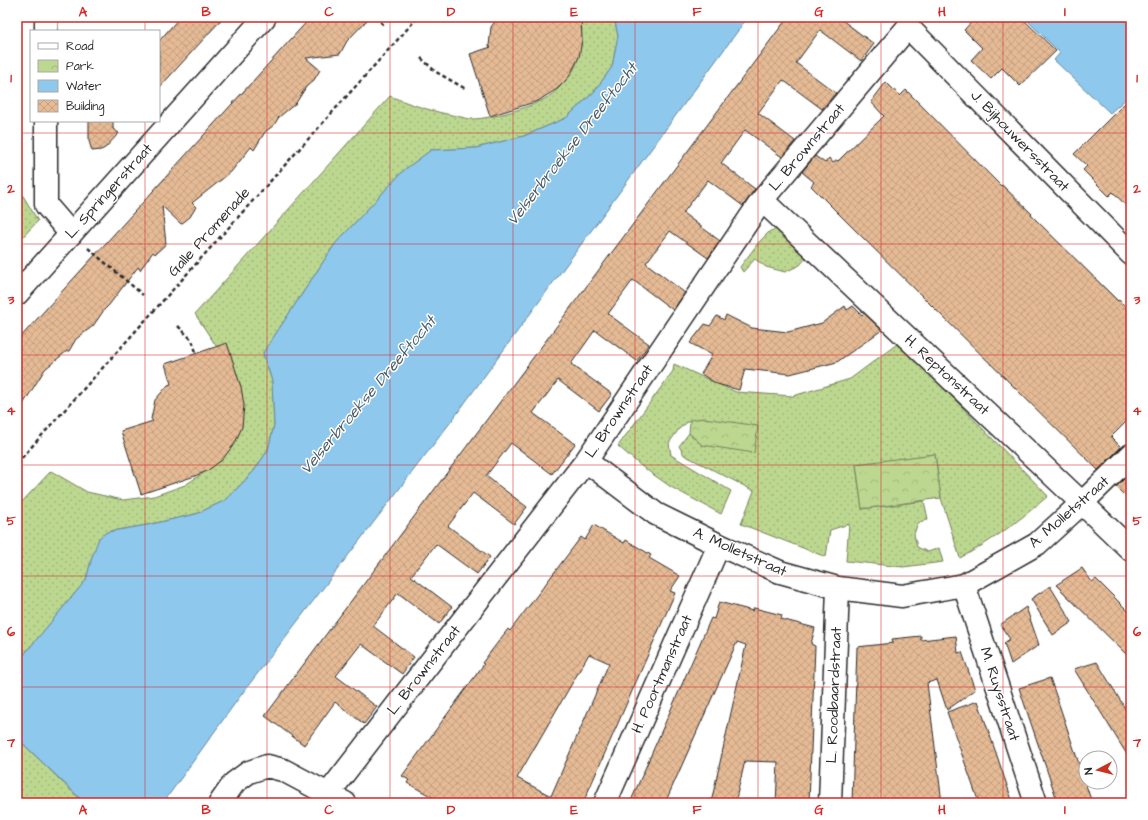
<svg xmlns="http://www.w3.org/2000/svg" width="1148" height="820" font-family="'Architects Daughter',sans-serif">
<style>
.grass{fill:url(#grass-dots);stroke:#74815d}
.park{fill:url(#park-crowns);stroke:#74815d}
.water{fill:#8ec8ed;stroke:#66899f}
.building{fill:url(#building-cross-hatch);stroke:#2b2b2b;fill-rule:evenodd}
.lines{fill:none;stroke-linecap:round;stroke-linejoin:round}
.minor-casing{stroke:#2b2b2b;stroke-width:25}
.path{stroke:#2b2b2b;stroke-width:2.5;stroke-dasharray:4 3;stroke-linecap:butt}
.minor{stroke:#fff;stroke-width:22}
.grid{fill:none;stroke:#d62828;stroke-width:1;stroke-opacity:0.55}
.labels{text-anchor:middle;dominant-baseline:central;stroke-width:3;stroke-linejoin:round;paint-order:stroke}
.street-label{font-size:15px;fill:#2b2b2b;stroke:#fff}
.water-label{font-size:16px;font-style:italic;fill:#495a65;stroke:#fff}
.neatline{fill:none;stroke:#d62828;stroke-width:1.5}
.grid-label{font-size:13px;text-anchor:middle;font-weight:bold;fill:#d62828}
</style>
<defs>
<pattern id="grass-dots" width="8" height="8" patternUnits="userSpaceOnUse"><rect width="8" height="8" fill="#bcd78f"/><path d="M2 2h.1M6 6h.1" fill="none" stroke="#a2b97c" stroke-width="1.8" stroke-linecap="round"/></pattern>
<pattern id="park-crowns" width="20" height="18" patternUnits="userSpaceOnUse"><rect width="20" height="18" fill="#bcd78f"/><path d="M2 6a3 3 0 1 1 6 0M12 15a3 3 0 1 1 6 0" fill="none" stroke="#a2b97c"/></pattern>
<pattern id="building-cross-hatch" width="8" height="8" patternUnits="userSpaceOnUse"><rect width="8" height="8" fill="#e5ba95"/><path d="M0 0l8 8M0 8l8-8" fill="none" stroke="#c5a081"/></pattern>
</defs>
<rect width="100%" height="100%" fill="#fff"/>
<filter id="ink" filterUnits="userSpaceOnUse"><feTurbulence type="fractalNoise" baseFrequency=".025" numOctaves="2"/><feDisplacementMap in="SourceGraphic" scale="8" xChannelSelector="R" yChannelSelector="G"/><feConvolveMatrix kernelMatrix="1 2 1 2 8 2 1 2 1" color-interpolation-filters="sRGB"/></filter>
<g filter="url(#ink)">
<!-- grass -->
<path class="grass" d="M 575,17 L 614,17 L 618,36 L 612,67 L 594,92 L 566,118 L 524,136 L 476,148 L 431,150 L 404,170 L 335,244 L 263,353 L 272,381 L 274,425 L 268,450 L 254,471 L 226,500 L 196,514 L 147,525 L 107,532 L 100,538 L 92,557 L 86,580 L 17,663 L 17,507 L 51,471 L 87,492 L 123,500 L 154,496 L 185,485 L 214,466 L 229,448 L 230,367 L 195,314 L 390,96 C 412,105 434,112 457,116 C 462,117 467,119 472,119 C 491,119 532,107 548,97 C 559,90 575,72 578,59 C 581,46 577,30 575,17 Z
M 22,194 L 38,221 L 17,243 L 17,196 Z
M 781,228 L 811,252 L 800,265 L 785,272 L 766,267 L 755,259 L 743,272 L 740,267 L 759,242 L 770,231 Z
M 897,344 L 930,374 L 1048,496 C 1020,520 994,540 960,558 L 941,498 L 935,454 L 856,465 L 862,509 L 924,501 L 928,519 L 918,523 L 914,534 L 917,547 L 928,552 L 939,548 L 943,562 L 903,567 L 846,561 L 849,524 L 830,530 L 826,557 L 741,524 L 754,491 L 684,455 L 679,446 L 689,433 L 702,445 L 690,420 L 679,429 L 669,443 L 671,455 L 731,491 L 721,514 L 671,487 L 641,466 L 618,446 L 673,371 L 674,364 L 736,392 L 793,396 L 850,379 Z
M 17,738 L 80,799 L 77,803 L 23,803 L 17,794 Z"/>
<!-- park -->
<path class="park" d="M 704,418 L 758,426 L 754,453 L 702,445 L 689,433 L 690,420 Z
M 935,454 L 941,498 L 862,509 L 856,464 Z"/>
<!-- water -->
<path class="water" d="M 614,17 L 748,17 L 453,419 L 241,695 L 163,803 L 85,803 L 17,738 L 17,663 L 86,580 L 92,557 L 99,538 L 107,532 L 147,525 L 196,514 L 226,500 L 254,471 L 268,450 L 274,425 L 272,381 L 263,353 L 335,244 L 404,170 L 431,150 L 476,148 L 524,136 L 566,118 L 594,92 L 612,67 L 618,36 Z
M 1024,17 L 1121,17 L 1131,28 L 1131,102 L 1127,98 L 1110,113 L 1054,60 L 1060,53 Z"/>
<!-- building -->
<path class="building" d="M 311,17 L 370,17 L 347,41 L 340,54 L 306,58 L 320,70 L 314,80 L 306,87 L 296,103 L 279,117 L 274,125 L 265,132 L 254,150 L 251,147 L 231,172 L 192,203 L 196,207 L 190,217 L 181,224 L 162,206 L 166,244 L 155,254 L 153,252 L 140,270 L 138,267 L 109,305 L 104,310 L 93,326 L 76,339 L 69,351 L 67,351 L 45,369 L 17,414 L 17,341 Z
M 498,17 L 581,17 L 582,40 L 579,57 L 569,77 L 557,89 L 538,101 L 490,116 L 470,54 L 491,47 L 489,46 L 491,27 Z
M 788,17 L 838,17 L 874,44 L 861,61 L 820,30 L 796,63 L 836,93 L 822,109 L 783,80 L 758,113 L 795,141 L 782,157 L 745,130 L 721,163 L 755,189 L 743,206 L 708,180 L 683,213 L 720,241 L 708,258 L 670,231 L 646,263 L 685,293 L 673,310 L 633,280 L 608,314 L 649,344 L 637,361 L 595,330 L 571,364 L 612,394 L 599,411 L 558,380 L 533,413 L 575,444 L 552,474 L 511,443 L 486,476 L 527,507 L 514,524 L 473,493 L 448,526 L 490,557 L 477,574 L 436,544 L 411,576 L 452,607 L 439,624 L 398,593 L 373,626 L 414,657 L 402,674 L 361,644 L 336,676 L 377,707 L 364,724 L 335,702 L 304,745 L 265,716 Z
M 976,17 L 1021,17 L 1056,51 L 1020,86 L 1002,68 L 991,79 L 971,60 L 982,48 L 964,30 Z
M 179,18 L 221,20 L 159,88 L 159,41 Z
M 886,82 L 900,96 L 906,90 L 1001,186 L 1002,185 L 1032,214 L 1031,215 L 1118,301 L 1119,300 L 1131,312 L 1131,417 L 1111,437 L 1121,447 L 1098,470 L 848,223 L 811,186 L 814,182 L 802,172 L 815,156 L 825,163 L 829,158 L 833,163 L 837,160 L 838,161 L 884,116 L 871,102 Z
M 1131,97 L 1131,211 L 1113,192 L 1109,196 L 1083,170 L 1087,166 L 1074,154 Z
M 89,121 L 113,121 L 113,129 L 119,133 L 105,148 L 101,150 L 92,151 L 89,141 Z
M 845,306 L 847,310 L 853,306 L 862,315 L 864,313 L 882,330 L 837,362 L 790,374 L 745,369 L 739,390 L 717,384 L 701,374 L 712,355 L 690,343 L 705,324 L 710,326 L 717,316 L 724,320 L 726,315 L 752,328 L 788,332 L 822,323 Z
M 227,343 L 241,387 L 244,405 L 242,427 L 235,443 L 222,460 L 207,471 L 195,476 L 141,494 L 121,431 L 153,421 L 151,419 L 155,400 L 168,385 L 171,384 L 165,364 Z
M 1131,472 L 1131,502 L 1116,487 Z
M 594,525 L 624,543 L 626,540 L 651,555 L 649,558 L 680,576 L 670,591 L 675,593 L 583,803 L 443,803 L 407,783 L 409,780 L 402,776 L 484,664 L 482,663 L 508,629 L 510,631 L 581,537 L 585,540 ZM 589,654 L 609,663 L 551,796 L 517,778 Z
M 1082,568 L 1092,582 L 1096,579 L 1131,614 L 1131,659 L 1056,585 Z
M 1050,586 L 1072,622 L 1053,635 L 1031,599 Z
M 719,602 L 753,611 L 754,608 L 782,615 L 781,619 L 815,628 L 811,644 L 815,646 L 809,803 L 776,803 L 778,762 L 745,761 L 735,803 L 711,803 L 746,645 L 737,642 L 665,803 L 630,803 L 711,618 L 714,619 Z
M 1026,607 L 1039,645 L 1011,664 L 1004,643 L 1010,639 L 1000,625 Z
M 921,636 L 921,640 L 956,636 L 958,653 L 962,652 L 975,690 L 947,710 L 937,680 L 927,683 L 942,803 L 852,803 L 857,647 L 893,643 L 892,639 Z
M 1097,662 L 1131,718 L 1131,761 L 1074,669 Z
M 1050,678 L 1065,722 L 1092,803 L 1058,803 L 1019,688 Z
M 978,701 L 996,753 L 1013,803 L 979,803 L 947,712 Z"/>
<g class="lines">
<defs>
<path id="minor" d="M 46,17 L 46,31
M 46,121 L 46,205 L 71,234
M 762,200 L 1082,503 L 1131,550
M 17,294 L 265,17
M 586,461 L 656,514 L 719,545 L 780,572 L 838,588 L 902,596 L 964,585 L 1037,544 L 1082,503 L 1131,455
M 964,585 L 1036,803
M 328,794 L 586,461 L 762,200 L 908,27 L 1131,254
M 220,803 L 234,783 L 249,772 L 267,766 L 283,770 L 345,803
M 605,803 L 719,545
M 830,803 L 838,588"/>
</defs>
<!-- minor casing -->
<use href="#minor" class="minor-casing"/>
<!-- path -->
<path class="path" d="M 375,17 L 385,26
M 421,58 L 436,72 L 466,89
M 88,248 L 143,295
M 178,326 L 192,340 L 196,352
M 17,463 L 418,17"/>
<!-- minor -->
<use href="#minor" class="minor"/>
</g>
</g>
<!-- grid -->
<path class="grid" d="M 145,17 L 145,31M 267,17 L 267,803M 390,17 L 390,803M 513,17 L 513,803M 635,17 L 635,803M 758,17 L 758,803M 881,17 L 881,803M 1003,17 L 1003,803M 145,121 L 145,803M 17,133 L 1131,133M 17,244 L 1131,244M 17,355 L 1131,355M 17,465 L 1131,465M 17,576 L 1131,576M 17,687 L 1131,687"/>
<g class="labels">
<!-- street labels -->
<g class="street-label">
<text transform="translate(1020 141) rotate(46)">J. Bijhouwersstraat</text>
<text transform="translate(807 147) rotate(-50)">L. Brownstraat</text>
<text transform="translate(109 191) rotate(-48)">L. Springerstraat</text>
<text transform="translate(209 232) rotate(-48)">Galle Promenade</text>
<text transform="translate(947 375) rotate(43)">H. Reptonstraat</text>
<text transform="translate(619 411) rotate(-56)">L. Brownstraat</text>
<text transform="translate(1069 512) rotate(-41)">A. Molletstraat</text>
<text transform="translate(740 552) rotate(24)">A. Molletstraat</text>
<text transform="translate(424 670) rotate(-52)">L. Brownstraat</text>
<text transform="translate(662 674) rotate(-66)">H. Poortmanstraat</text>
<text transform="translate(1000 694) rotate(72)">M. Ruysstraat</text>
<text transform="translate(834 695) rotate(-88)">L. Roodbaardstraat</text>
</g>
<!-- water labels -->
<g class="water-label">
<text transform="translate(572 144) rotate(-52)">Velserbroekse Dreeftocht</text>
<text transform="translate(368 395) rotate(-50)">Velserbroekse Dreeftocht</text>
</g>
</g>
<!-- margin -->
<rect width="1148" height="820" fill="none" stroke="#fff" stroke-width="44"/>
<!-- legend -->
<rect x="30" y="30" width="130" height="92" fill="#ffffff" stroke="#aaaaaa"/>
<rect x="38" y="43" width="20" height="6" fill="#ffffff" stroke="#aaaaaa"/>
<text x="66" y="50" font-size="12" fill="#2b2b2b">Road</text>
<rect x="38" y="60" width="20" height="12" fill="url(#park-crowns)" stroke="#aaaaaa"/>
<text x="66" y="70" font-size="12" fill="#2b2b2b">Park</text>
<rect x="38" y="80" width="20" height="12" fill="#8ec8ed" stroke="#aaaaaa"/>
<text x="66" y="90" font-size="12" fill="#2b2b2b">Water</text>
<rect x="38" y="100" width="20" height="12" fill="url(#building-cross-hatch)" stroke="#aaaaaa"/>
<text x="66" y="110" font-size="12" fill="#2b2b2b">Building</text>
<!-- north arrow -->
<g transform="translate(1098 770) rotate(263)"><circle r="19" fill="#ffffff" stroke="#aaaaaa"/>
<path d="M0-3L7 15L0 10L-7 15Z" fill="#c8321e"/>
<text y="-6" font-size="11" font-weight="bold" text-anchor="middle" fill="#2b2b2b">N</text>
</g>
<rect x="22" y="22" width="1104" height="776" class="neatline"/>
<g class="grid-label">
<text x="83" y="16">A</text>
<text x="206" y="16">B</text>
<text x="329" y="16">C</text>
<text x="451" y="16">D</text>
<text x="574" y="16">E</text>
<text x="697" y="16">F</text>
<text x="819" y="16">G</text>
<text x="942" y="16">H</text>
<text x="1065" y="16">I</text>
<text x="11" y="82">1</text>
<text x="1137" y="82">1</text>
<text x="11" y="193">2</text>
<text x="1137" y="193">2</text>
<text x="11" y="304">3</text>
<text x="1137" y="304">3</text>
<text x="11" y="415">4</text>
<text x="1137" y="415">4</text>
<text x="11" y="525">5</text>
<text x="1137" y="525">5</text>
<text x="11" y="636">6</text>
<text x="1137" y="636">6</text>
<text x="11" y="747">7</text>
<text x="1137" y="747">7</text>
<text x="83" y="814">A</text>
<text x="206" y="814">B</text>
<text x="329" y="814">C</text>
<text x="451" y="814">D</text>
<text x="574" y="814">E</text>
<text x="697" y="814">F</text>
<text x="819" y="814">G</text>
<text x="942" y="814">H</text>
<text x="1065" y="814">I</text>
</g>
</svg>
